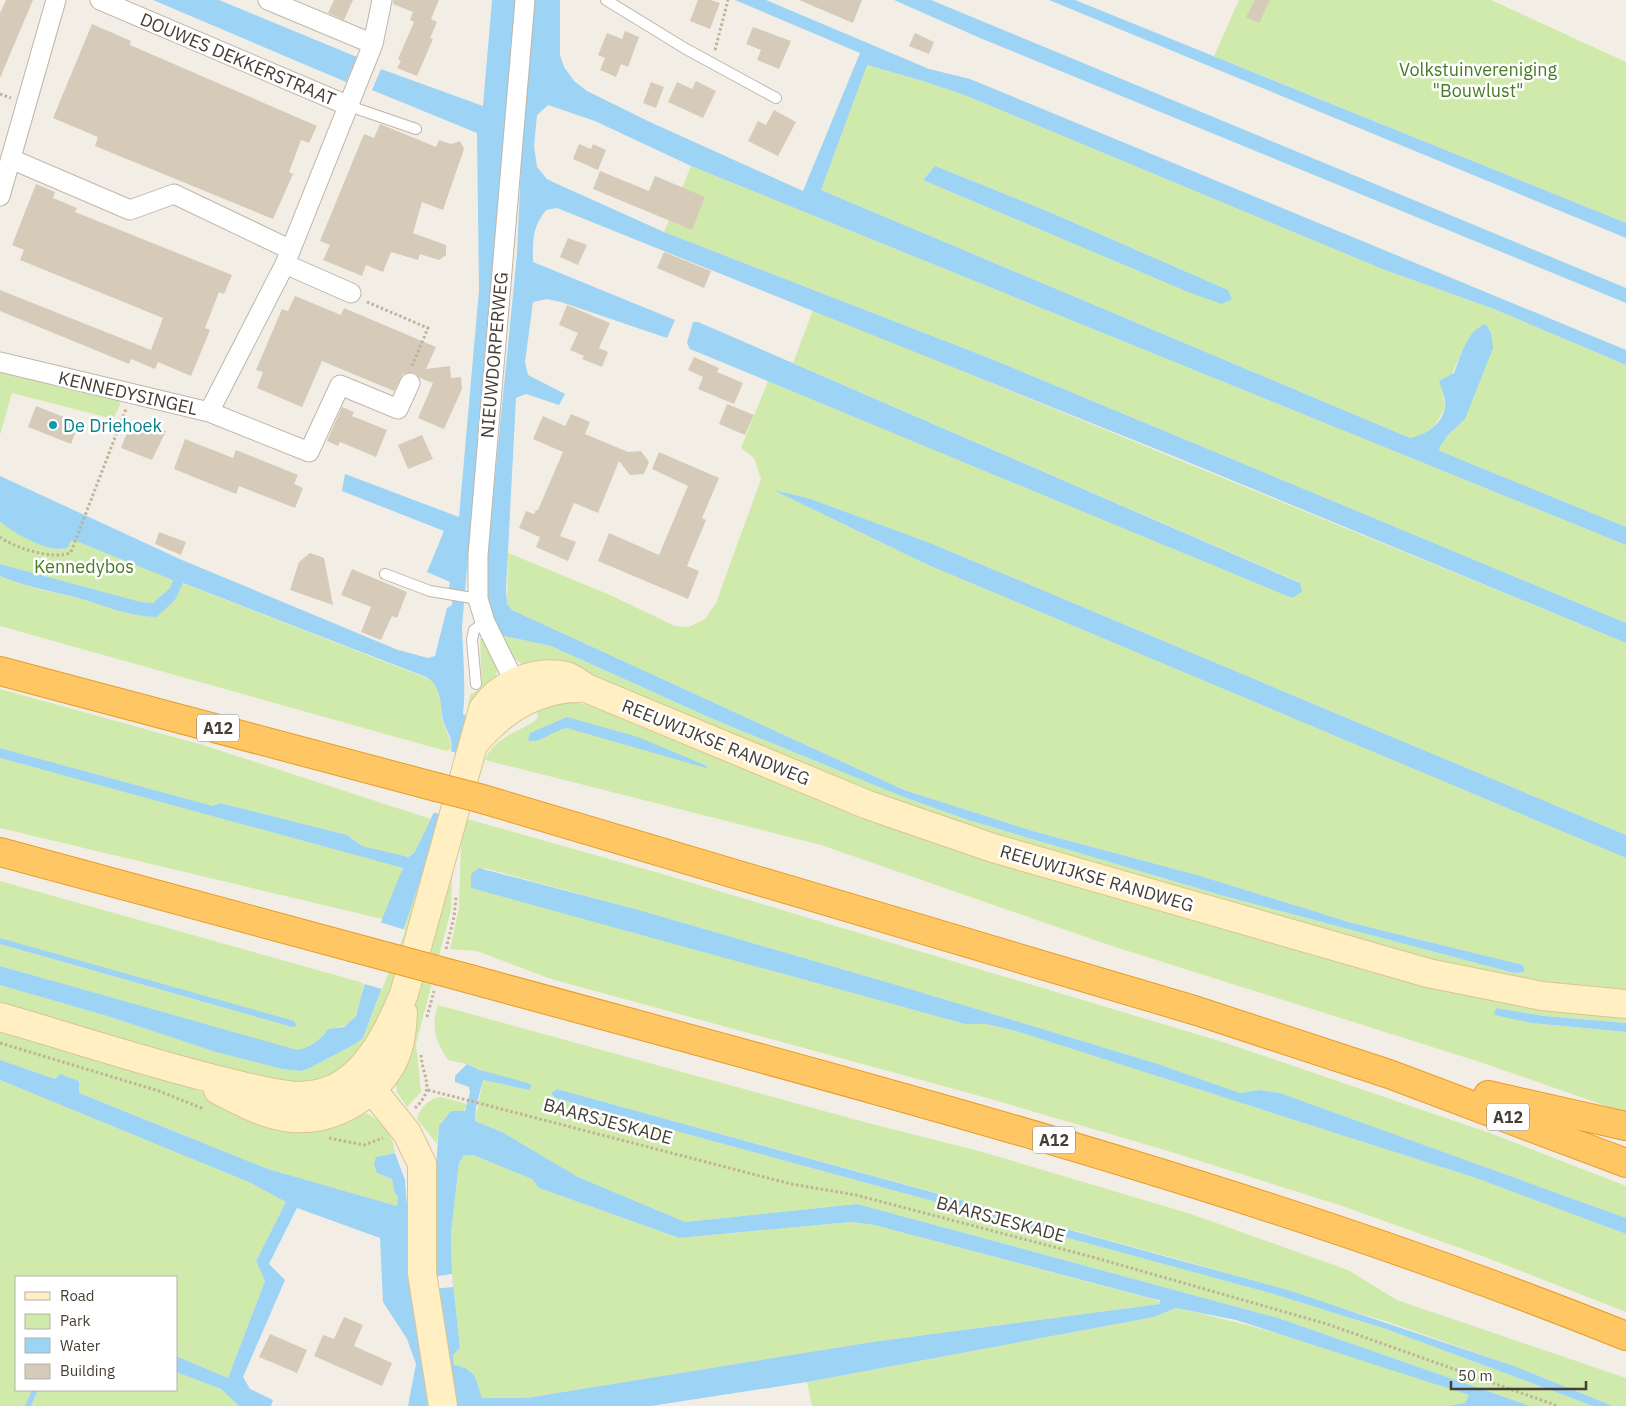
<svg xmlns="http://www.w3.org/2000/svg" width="1626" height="1406" font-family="'IBM Plex Sans',sans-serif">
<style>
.green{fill:#d0eaab;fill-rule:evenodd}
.water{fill:#9dd3f4;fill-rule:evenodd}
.pier{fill:#f3eee5}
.building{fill:#d6cab9}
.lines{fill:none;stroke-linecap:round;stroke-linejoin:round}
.lane-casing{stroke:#bfb6a7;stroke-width:12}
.street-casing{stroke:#bfb6a7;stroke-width:21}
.secondary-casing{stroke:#d9c494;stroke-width:30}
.highway-casing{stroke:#e69c2c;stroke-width:30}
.path{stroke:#c2b197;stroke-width:3;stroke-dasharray:2.5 2.5;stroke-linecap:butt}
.lane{stroke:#fff;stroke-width:10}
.street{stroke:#fff;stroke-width:19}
.secondary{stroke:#ffefc3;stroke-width:28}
.highway{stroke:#ffc764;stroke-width:28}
.highway-bridge-casing{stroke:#e69c2c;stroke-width:30;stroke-linecap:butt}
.highway-bridge{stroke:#ffc764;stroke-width:28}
.culture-dot{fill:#0f9aa8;stroke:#fff;stroke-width:2}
.labels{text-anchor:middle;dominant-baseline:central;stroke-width:5;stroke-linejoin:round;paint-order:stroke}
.shield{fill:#fff;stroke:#7e7871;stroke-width:1}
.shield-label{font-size:16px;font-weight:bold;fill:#463e34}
.street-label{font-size:18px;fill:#463e34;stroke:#fff}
.park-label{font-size:18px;fill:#487b24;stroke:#fff}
.culture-label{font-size:18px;fill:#0d838f;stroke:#fff;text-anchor:start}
</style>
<rect width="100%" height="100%" fill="#f3eee5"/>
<!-- green -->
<path class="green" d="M 1239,0 L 1491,0 L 1626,62 L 1626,223 L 1214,56 Z
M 866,65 L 926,82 L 967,96 L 1385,270 L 1494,309 L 1626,365 L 1626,527 L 1440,451 L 1439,448 L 1448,435 L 1465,419 L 1491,333 L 1486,324 L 1467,341 L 1443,394 L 1445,409 L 1434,426 L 1420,436 L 1410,438 L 821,190 ZM 935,166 L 1047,211 L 1228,290 L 1188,292 L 923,180 Z
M 691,166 L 1626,545 L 1626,623 L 989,358 L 664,232 Z
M 813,310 L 1626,643 L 1626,835 L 930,543 L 808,498 L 775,491 L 926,564 L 1626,858 L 1626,993 L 1536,985 L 1419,960 L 907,808 L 526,668 L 509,654 L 500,635 L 551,646 L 713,719 L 901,796 L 965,819 L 1224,896 L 1514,973 L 1525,972 L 1523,965 L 1352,923 L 1197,875 L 1036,832 L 904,790 L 512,610 L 507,604 L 508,553 L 610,595 L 675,626 L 689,627 L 705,619 L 716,603 L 761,479 L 754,458 L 741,448 L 768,381 L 1292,598 L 1302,592 L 1299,582 L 793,363 Z
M 0,368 L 119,398 L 120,405 L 113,419 L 12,393 L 0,435 Z
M 0,521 C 12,531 49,552 64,549 L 71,541 L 76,541 L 173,579 L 170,588 L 153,603 L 141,602 L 0,564 Z
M 0,576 C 25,587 52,592 78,598 C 104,604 130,616 157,617 L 175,600 L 182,583 L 429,679 L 434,682 L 444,704 L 442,704 C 439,725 450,729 451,749 L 446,751 L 0,626 Z
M 480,639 L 486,639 L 497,668 L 496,680 L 464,735 L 470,695 L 482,687 Z
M 0,689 L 203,745 L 431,819 L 414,853 L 406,857 L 362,846 L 347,835 L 220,803 L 213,806 L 0,748 Z
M 561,700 L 604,707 L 884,822 L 1626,1013 L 1626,1023 L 1544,1016 L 1497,1008 L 1494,1015 L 1531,1023 L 1626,1032 L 1626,1113 L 1480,1062 L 1109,945 L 821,845 L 485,760 C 494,737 517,733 536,720 L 538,715 L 533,704 Z
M 0,758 L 401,867 L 403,872 L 382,919 L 0,828 Z
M 467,819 L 659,873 L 1226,1043 L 1490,1133 L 1626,1186 L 1626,1218 L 1280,1093 L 1260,1090 L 1240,1093 L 1155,1063 L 910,989 L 639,910 L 484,868 L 471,874 L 472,888 L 965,1024 L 986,1024 L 1019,1032 L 1476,1178 L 1626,1234 L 1626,1312 L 1485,1257 L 1342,1206 L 1165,1150 L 987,1098 L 551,979 L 477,951 L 450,949 L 459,908 L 461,844 Z
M 441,820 L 413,923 L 384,1005 L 371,1039 L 348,1070 L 293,1089 L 0,1006 L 0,985 L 107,1016 L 216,1052 L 282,1069 L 300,1071 L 308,1069 L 355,1044 L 363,1038 L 406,922 Z
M 453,848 L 451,910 L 416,1044 L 421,1092 L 407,1107 L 397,1092 L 395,1078 L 411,1023 Z
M 0,881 L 364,983 C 358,1009 359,1027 328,1029 C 321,1041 306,1052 292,1050 L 0,966 L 0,944 L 292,1027 L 296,1023 L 0,938 Z
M 438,1005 L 868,1123 L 979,1151 L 1191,1214 L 1348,1270 L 1397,1300 L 1626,1378 L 1626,1406 L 1613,1406 L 1514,1366 L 1388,1322 L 1192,1263 L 557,1089 L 551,1093 L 555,1098 L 1270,1293 L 1386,1329 L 1593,1406 L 1530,1406 L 1278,1318 L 857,1204 L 685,1222 L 578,1177 L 504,1133 L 475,1121 L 483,1080 L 529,1090 L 467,1064 L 448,1060 C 436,1042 430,1026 438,1005 Z
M 0,1028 L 164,1077 L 280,1124 L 366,1113 C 382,1121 394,1136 395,1153 L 376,1157 L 377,1173 L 392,1179 L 394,1191 L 398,1197 L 397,1206 L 268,1169 L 79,1093 L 79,1081 L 60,1074 L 55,1079 L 0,1060 Z
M 0,1080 L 251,1183 L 286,1202 L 256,1261 L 265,1281 L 228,1378 L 176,1356 L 176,1277 L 16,1277 L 16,1390 L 32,1390 L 25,1406 L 0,1406 Z
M 441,1097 L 467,1104 L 464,1111 L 451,1111 L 439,1126 L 437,1144 L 417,1119 C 420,1108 429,1098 441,1097 Z
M 464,1155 L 473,1155 L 532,1179 L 539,1188 L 678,1238 L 851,1222 L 874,1225 L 1160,1301 L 1160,1304 L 872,1342 L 526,1398 L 482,1399 C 475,1378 477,1368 454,1365 L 453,1355 L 460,1348 L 452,1274 L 451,1234 L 459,1163 Z
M 1176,1308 C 1276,1329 1372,1363 1469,1395 L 1465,1403 L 1446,1406 L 812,1406 L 807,1382 L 1154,1317 Z
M 176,1372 L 221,1389 L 239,1406 L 31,1406 L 38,1390 L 176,1390 Z"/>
<!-- water -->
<path class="water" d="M 153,0 L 219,0 L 357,57 L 346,82 Z
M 492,0 L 516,0 L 462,627 C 463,657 466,687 463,714 L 467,716 L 465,730 L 441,820 L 406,922 L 363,1038 L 355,1044 L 308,1069 L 300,1071 L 282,1069 L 216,1052 L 107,1016 L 0,985 L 0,966 L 297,1050 C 310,1048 322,1039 328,1029 L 344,1027 L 356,1016 L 382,919 L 403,868 L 0,758 L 0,748 L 213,806 L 220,803 L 347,835 L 362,846 L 408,857 L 414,853 C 429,824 455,773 451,741 C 449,732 443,724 442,715 C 441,703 440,684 426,677 L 183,583 L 175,600 L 157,617 C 126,616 107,606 78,598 C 52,591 25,587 0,576 L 0,564 L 141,602 L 153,603 L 170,588 L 173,580 L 76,541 L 71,541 L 68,547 C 53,556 11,532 0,521 L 0,476 L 182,560 L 398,650 L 428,658 L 435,656 L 447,608 L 452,605 L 453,593 L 448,591 L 450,582 L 427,572 L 444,531 L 342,491 L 345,474 L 459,517 L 479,290 L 477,133 L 372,90 L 381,69 L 483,106 Z
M 534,0 L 560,0 L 560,55 L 564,67 L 574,81 L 587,91 L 650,122 L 803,191 L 860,53 L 735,0 L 766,0 L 929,69 L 970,79 L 1626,350 L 1626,365 L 1494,309 L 1385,270 L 967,96 L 926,82 L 867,65 L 821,190 L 1410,438 C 1424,436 1442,424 1445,408 C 1446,399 1442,389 1439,381 L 1454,373 C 1461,356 1467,330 1486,324 L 1491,333 L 1493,348 L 1465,419 L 1448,435 L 1439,448 L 1440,451 L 1626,527 L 1626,545 L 691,166 L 595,121 L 548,105 L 537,115 L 534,146 L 537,167 L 547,179 L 555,183 L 664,232 L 989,358 L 1626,623 L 1626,643 L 1166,453 L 557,208 L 546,210 C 532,228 533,240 533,262 L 675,320 L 667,338 L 561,302 L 547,299 L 533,302 L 525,362 L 528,375 L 565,394 L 559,405 L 526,394 L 516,398 L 506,589 L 507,604 L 512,610 L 904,790 L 1036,832 L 1197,875 L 1352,923 L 1523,965 L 1525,972 L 1514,973 L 1224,896 L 965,819 L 901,796 L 713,719 L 551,646 L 500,635 L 489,609 L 486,568 L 517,254 L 523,118 Z
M 894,0 L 931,0 L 1626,288 L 1626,303 L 980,38 Z
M 1049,0 L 1075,0 L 1626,223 L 1626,238 Z
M 935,166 L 1047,211 L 1228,290 L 1232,299 L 1222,304 L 1188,292 L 923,180 Z
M 693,322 L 698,322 L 1300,583 L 1302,592 L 1292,598 L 690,349 L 687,343 Z
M 773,490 L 808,498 L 930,543 L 1626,835 L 1626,858 L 926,564 Z
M 567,717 L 638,737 L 707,766 L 706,768 L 567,728 C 555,729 539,745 528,740 L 530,733 Z
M 479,868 L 639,910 L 910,989 L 1155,1063 L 1240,1093 L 1259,1090 L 1280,1093 L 1615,1214 L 1626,1218 L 1626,1234 L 1476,1178 L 1019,1032 L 986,1024 L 965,1024 L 471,888 L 471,874 Z
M 0,938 L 294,1021 L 297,1026 L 292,1027 L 0,944 Z
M 1496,1008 L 1544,1016 L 1626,1023 L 1626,1032 L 1531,1023 L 1494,1015 Z
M 0,1060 L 55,1079 L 60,1074 L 79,1081 L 79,1093 L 268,1169 L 397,1206 L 398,1197 L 394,1191 L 392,1179 L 377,1173 L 374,1164 L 376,1157 L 395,1153 L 405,1180 L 407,1206 L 411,1207 L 433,1406 L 408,1406 L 416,1364 L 407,1339 L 383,1302 L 380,1238 L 297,1208 L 269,1264 L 285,1280 L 243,1377 L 250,1389 L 273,1400 L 271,1406 L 239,1406 L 221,1389 L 176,1372 L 176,1356 L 228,1378 L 265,1281 L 256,1261 L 286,1202 L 251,1183 L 0,1080 Z
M 467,1064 L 480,1070 L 528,1083 L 532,1086 L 529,1090 L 483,1080 L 476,1107 L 475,1121 L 504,1133 L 578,1177 L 685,1222 L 857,1204 L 1278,1318 L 1530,1406 L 1446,1406 L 1465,1403 L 1469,1395 L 1236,1320 L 1176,1308 L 1154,1317 L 807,1382 L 651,1406 L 452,1406 L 431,1235 L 439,1126 L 451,1111 L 465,1111 L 470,1093 L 469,1087 L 455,1082 L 455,1076 ZM 464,1155 L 473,1155 L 532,1179 L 539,1188 L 679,1238 L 851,1222 L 874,1225 L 1154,1299 L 1160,1300 L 1160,1304 L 872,1342 L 526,1398 L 482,1398 C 475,1378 477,1369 454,1365 L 453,1355 L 460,1348 L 452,1274 L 451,1234 L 459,1163 Z
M 557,1089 L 1291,1291 L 1514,1366 L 1613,1406 L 1593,1406 L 1386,1329 L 1270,1293 L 555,1098 L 551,1093 Z
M 32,1390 L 38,1390 L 31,1406 L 25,1406 Z"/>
<!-- pier -->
<path class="pier" d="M 448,751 L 461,754 L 444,815 L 431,812 Z
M 379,922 L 406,930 L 382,989 L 361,983 Z
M 432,1273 L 438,1276 L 452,1274 L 453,1287 L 433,1289 Z"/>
<!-- building -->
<path class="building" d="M 6,0 L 33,0 L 0,78 L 0,13 Z
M 334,0 L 353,0 L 344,20 L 328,13 Z
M 393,0 L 439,0 L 431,19 L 437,22 L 430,38 L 433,39 L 417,76 L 397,68 L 401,61 L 398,59 L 414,22 L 410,20 L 413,12 L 393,4 Z
M 698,0 L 711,0 L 720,3 L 710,29 L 690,21 Z
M 799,0 L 862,0 L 853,23 Z
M 1255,0 L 1270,0 L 1259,23 L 1246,17 Z
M 92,24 L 131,41 L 130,45 L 317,126 L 309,143 L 301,140 L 289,172 L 293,174 L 273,219 L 95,146 L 98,137 L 53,118 Z
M 753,27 L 791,41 L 779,69 L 757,60 L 761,50 L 746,44 Z
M 625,31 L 639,37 L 628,67 L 621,64 L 616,77 L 600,70 L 605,58 L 598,55 L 607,33 L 622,39 Z
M 915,33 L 934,42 L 929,54 L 909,46 Z
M 696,81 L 716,91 L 703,118 L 668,102 L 677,82 L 692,89 Z
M 651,82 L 664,87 L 656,108 L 643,103 Z
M 774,110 L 796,122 L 778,156 L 748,141 L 758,121 L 766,125 Z
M 380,124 L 436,147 L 439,140 L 451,144 L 460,141 L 464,149 L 443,210 L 422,202 L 413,233 L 446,245 L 446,255 L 439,260 L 420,254 L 418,260 L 391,252 L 383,272 L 366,265 L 362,276 L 323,260 L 330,245 L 320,241 L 364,134 L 374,138 Z
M 579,144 L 591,149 L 593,144 L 606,150 L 598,170 L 573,159 Z
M 600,171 L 649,191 L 655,176 L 705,197 L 692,230 L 593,189 Z
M 36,184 L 55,192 L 53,198 L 77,208 L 75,212 L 232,275 L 224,294 L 219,292 L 205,328 L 210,330 L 191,376 L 158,362 L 155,369 L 131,359 L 129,364 L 0,311 L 0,290 L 151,350 L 163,318 L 20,260 L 24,250 L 12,245 Z
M 568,238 L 587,245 L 578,265 L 560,257 Z
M 664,252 L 711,271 L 704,288 L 657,268 Z
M 295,296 L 341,315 L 344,308 L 436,347 L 426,369 L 450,366 L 451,378 L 461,377 L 462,389 L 444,429 L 418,418 L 433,383 L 420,378 L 414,373 L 403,374 L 394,391 L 322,361 L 302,407 L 257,388 L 263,372 L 256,370 L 282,309 L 288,311 Z
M 567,305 L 610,323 L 599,348 L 608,352 L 602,367 L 582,359 L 584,356 L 570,350 L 578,333 L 559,325 Z
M 694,357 L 719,368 L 717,372 L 743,383 L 734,404 L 698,389 L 703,377 L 688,370 Z
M 727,404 L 754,415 L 745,435 L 719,424 Z
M 36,406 L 79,423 L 71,444 L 28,427 Z
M 342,407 L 354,412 L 352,416 L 387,430 L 376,457 L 340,442 L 338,446 L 327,441 Z
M 571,414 L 590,422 L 585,434 L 628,452 L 641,451 L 649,462 L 644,474 L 630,475 L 619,461 L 598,513 L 574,503 L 560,536 L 576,542 L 568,561 L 536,547 L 540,537 L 519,528 L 526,511 L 534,514 L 536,510 L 538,510 L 563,452 L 533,439 L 543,416 L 565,426 Z
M 141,421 L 166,431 L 152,460 L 121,448 L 130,425 L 138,428 Z
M 422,435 L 433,459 L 408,469 L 398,445 Z
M 185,439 L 233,458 L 236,450 L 298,475 L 294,484 L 303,488 L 295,508 L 239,486 L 236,494 L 174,469 Z
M 659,452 L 719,478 L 702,518 L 706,520 L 687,566 L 699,571 L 688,599 L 598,561 L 609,533 L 659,555 L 688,486 L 652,469 Z
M 159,532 L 186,542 L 181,555 L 155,544 Z
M 310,553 L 324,558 L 333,605 L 290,590 L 299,562 Z
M 352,569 L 407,592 L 397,618 L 392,616 L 381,640 L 361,632 L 371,607 L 341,595 Z
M 344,1317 L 363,1325 L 354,1346 L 392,1363 L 382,1386 L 314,1356 L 323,1335 L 334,1339 Z
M 270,1334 L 307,1350 L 297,1373 L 259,1357 Z"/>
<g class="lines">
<defs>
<path id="lane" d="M 606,0 L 686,49 L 776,98
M 349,106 L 416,129
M 385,574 L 430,591 L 478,599
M 476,684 L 472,640 L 474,630 L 485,622"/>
<path id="street" d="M 100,0 L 349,106
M 268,0 L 373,44
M 11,159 L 130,210 L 174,194 L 289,249
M 0,196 L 56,0
M 285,264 L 351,293
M 0,362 L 209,412 L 309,452 L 340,385 L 398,409 L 410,383
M 209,412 L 285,264 L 373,44 L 382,0
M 520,693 L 485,622 L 478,599 L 478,555 L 525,0"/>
<path id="secondary" d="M 477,740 C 503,710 536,689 577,688
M 0,1017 C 73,1038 145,1062 218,1080 C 244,1086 270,1094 296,1096 C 309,1096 321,1094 333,1089 C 369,1073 390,1028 404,994 L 483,709 C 500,684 535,669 566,676 C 573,678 580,684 586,688 L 868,805 L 993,848 L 1428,973 L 1542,996 L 1626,1004
M 358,1072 L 407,1133 L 422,1164 L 422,1273 L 443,1406
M 218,1090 C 242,1102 266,1116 293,1118 C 334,1121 378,1095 395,1057 C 401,1043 402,1028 403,1013"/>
<path id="highway" d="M 0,671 L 436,787
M 479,798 L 1197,1011 L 1389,1074 L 1626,1163
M 0,852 L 351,947
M 470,979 C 860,1086 1251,1185 1626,1336
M 1488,1095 L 1626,1126"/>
</defs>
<!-- lane casing -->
<use href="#lane" class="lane-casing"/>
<!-- street casing -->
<use href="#street" class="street-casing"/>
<!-- secondary casing -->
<use href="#secondary" class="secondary-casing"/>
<!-- highway casing -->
<use href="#highway" class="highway-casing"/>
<!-- path -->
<path class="path" d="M 715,50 L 728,0
M 0,94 L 11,98
M 367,302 L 428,328 L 412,366
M 0,537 C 14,548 56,561 71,552 L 126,409
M 446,949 L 454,917 L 456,897
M 427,1017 L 434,991
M 0,1043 L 159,1091 L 204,1109
M 428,1090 L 791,1184 L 856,1195 L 1096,1258 L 1327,1324 L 1558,1406
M 415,1108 C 436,1088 423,1079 421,1055
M 329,1138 L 364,1145 L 383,1138"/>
<!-- lane -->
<use href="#lane" class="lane"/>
<!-- street -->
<use href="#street" class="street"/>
<!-- secondary -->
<use href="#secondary" class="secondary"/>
<!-- highway -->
<use href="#highway" class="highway"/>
<defs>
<path id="highway-bridge" d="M 436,787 L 479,798
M 351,947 L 470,979"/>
</defs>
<!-- highway-bridge casing -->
<use href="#highway-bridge" class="highway-bridge-casing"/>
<!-- highway-bridge -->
<use href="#highway-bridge" class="highway-bridge"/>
</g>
<!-- markers -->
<circle class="culture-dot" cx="53" cy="425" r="5"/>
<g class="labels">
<!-- shield labels -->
<g class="shield">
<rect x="197" y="714.5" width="42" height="27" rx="4"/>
<rect x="1487" y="1103.5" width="42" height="27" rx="4"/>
<rect x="1033" y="1126.5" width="42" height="27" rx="4"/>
</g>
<g class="shield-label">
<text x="218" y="728">A12</text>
<text x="1508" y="1117">A12</text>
<text x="1054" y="1140">A12</text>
</g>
<!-- street labels -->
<g class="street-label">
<text transform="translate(238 59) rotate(23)">DOUWES DEKKERSTRAAT</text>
<text transform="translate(494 355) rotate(-85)">NIEUWDORPERWEG</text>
<text transform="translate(128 393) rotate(13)">KENNEDYSINGEL</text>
<text transform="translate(716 742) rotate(22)">REEUWIJKSE RANDWEG</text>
<text transform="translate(1097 878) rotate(16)">REEUWIJKSE RANDWEG</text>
<text transform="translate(608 1121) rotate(15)">BAARSJESKADE</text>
<text transform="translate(1001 1219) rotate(15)">BAARSJESKADE</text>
</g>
<!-- park labels -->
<g class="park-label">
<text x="1478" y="69">Volkstuinvereniging<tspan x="1478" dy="21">"Bouwlust"</tspan></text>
<text x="84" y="566">Kennedybos</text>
</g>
<!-- culture labels -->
<g class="culture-label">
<text x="63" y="425">De Driehoek</text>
</g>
</g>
<!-- legend -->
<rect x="15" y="1276" width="162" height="115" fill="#ffffff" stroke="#b5b2ae"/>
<rect x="25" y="1292" width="25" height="8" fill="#ffefc3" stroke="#b5b2ae"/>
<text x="60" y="1301" font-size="15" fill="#463e34">Road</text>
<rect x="25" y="1314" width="25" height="15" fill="#d0eaab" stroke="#b5b2ae"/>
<text x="60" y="1326" font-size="15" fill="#463e34">Park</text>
<rect x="25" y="1338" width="25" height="15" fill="#9dd3f4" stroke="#b5b2ae"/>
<text x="60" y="1351" font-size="15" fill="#463e34">Water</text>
<rect x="25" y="1364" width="25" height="15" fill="#d6cab9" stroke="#b5b2ae"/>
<text x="60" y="1376" font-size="15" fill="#463e34">Building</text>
<!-- scale -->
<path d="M1451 1381v8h135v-8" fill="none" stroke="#463e34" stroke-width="2.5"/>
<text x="1458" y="1381" font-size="15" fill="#463e34" stroke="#ffffff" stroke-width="4" paint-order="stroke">50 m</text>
</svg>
